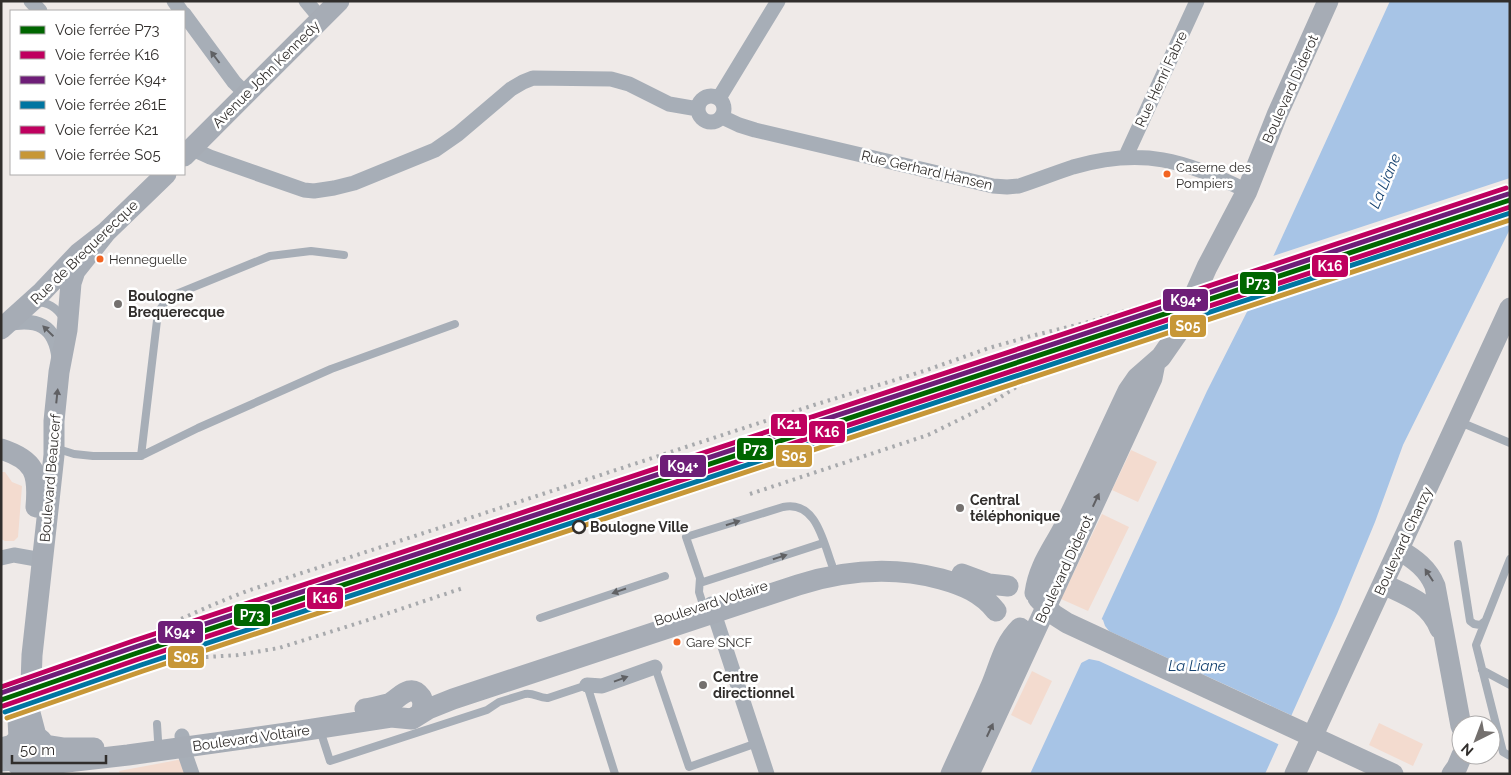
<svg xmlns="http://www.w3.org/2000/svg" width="1511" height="775" font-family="Raleway,sans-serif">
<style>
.green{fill:#f3dbcf}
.water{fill:#a7c4e6}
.pier{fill:#efeae8}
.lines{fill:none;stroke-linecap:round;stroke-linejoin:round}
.lane{stroke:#a7aeb7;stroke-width:8}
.street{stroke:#a7aeb7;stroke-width:15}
.secondary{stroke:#a6acb5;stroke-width:21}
.rail{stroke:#a8aaad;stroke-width:4;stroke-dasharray:2.5 5;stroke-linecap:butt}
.rail-1-casing{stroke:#fff;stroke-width:9}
.rail-2-casing{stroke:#fff;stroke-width:9}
.rail-3-casing{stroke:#fff;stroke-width:9}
.rail-4-casing{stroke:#fff;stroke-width:9}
.rail-5-casing{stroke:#fff;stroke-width:9}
.rail-6-casing{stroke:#fff;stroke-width:9}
.rail-1{stroke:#060;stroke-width:5}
.rail-2{stroke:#bf005f;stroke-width:5}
.rail-3{stroke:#6e1e78;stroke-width:5}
.rail-4{stroke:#0075a1;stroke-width:5}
.rail-5{stroke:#bf005f;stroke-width:5}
.rail-6{stroke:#c79737;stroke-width:5}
.oneway{fill:#606164}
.oneway2{fill:#606063}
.bus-dot{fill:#f26522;stroke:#fff;stroke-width:2}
.poi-dot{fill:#74706e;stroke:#fff;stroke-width:2}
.stop-dot{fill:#fff;stroke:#312e2c;stroke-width:2.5}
.labels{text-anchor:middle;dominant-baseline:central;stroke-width:5;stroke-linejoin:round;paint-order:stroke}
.bus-label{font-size:13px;fill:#312e2c;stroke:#fff;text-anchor:start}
.street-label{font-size:14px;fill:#312e2c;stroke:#fff}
.poi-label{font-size:14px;font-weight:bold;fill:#312e2c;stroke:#fff;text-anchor:start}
.stop-label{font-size:14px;font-weight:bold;fill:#312e2c;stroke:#fff;text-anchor:start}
.water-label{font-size:15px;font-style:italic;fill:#14416f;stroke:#fff}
.line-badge{stroke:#fff;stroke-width:2}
.badge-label{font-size:14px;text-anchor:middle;font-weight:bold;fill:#fff}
</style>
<rect width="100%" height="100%" fill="#efeae8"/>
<!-- green -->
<path class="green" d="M 1131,450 L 1157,462 L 1138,502 L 1112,490 Z
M 1,472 L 5,472 L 12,482 L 22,486 L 18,537 L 14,541 L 5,541 L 1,539 Z
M 1102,514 L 1129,527 L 1088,611 L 1061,599 Z
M 1032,671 L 1052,681 L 1031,725 L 1011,715 Z
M 1379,723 L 1423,744 L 1413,766 L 1369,745 Z
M 183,759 L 188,774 L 120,774 L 119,771 Z"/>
<!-- water -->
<path class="water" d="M 1390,1 L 1510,1 L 1510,229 L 1403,445 L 1375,522 L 1337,614 L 1265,774 L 1030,774 L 1207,391 L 1256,294 Z"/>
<!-- pier -->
<path class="pier" d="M 1510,178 L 1510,208 L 1255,291 L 1270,257 Z
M 1100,618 L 1103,620 L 1105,626 L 1109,631 L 1293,716 L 1280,745 L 1099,661 L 1089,659 L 1081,663 L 1078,661 Z"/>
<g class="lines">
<!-- lane -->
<path class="lane" d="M 36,302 C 49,302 57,308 63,318
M 1460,422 L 1510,443
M 55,448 L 74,454 L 93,456 L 141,456 L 198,428 L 331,369 L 455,324
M 141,456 L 158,312 L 169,297 L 270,256 L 311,251 L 344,255
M 1458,544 L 1470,621 L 1474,624 L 1480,625 L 1485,621
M 1510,559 L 1476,645 L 1503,752 L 1510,756
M 700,583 L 823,543
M 706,614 L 699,592 L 700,578 L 686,537 L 783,507 C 816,500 823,541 832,565
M 540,618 L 665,576
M 655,667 L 689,767 L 757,743
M 1482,670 L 1510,685
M 157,724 L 158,740
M 320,730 L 330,761 L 487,710 L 499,702 L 525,694 C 533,692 540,699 548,698 L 587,685 L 615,774"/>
<!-- street -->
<path class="street" d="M 31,1 L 40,11
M 174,1 L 181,11
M 306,1 L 321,19
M 184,14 L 234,82 L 246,94
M698 109a13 13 0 1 1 26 0a13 13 0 1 1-26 0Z
M 719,98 L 778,1
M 722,117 L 739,125 L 755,130 L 993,186 L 1007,187 L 1019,186 C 1037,180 1055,173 1073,167 C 1142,147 1185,160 1247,191
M 193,146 L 199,152 L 210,157 L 304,190 L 314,191 L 334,188 L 354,183 L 435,150 L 458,134 L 511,89 L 523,82 L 533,78 L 611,79 L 629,84 L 669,104 L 698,109
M 1125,158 L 1197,1
M 7,324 C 37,318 55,325 59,358
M 1,558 L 14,555 L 42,560
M 711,604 L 767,774
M 587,685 L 602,686 L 655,667
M 182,736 L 185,754 L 192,774
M 1,745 L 16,741
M 1,764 L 15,763"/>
<!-- secondary -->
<path class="secondary" d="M 184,156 L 339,1
M 1,329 L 42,292 L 79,253 L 106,232 L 166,174
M 1,449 C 35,460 39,473 36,507
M 1399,550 C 1415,559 1428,569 1435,586 L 1461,726
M 962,574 L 989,584 L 1008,586
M 1383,584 C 1408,596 1429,602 1440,629
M 1035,593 C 1039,564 1054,548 1066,523 C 1087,480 1107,435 1128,391 L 1137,378 L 1161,357 L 1177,334 L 1207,267 L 1247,191 L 1277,115 L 1328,1
M 1038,598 L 1053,614 L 1067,623 L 1393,774
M 17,701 L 19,738
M 365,709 C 372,708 380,706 388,704 C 398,700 410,681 421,697 C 424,702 423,707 421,713
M12 752a17 17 0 1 1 34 0a17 17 0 1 1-34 0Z
M 36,736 L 30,713 L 32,655 L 54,455 L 54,421 L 59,372 L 67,330 L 71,283 L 75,271 L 106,232
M 45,745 L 64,748 L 94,748
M 41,765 L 128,755 L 294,732 L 391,717 L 412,719 L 428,709 L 453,699 L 798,585 C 845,570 892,566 941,579 C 963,585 982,593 996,611
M 951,774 C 964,745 978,716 991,686 C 1000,665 1003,645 1020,628
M 969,774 L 1152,378 L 1155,363
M 1295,774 L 1510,308
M 1452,774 L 1457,767 L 1462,755"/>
<!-- rail -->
<path class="rail" d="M 750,494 L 928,435 L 985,407 L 1032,377
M 161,660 L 238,655 L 279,648 L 371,619 L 463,588
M 86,663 C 141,639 193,611 250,590 L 814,405 L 924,371 L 989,348 L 1031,336 L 1085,323 L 1162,300
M 7,690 L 39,681 L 233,638 L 263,629 L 996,387 L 1082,347 L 1148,319"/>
<defs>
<path id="rail-1" d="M 1,700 L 137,653 L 1510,200"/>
<path id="rail-2" d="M 3,706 L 139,659 L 1510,207"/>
<path id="rail-3" d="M 1,693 L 135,647 L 1508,194"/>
<path id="rail-4" d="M 5,712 L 141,665 L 1510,213"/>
<path id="rail-5" d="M 1,687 L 133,641 L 1506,188"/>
<path id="rail-6" d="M 7,718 L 143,671 L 1510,220"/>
</defs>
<!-- rail-1 casing -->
<use href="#rail-1" class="rail-1-casing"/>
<!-- rail-2 casing -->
<use href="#rail-2" class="rail-2-casing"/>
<!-- rail-3 casing -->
<use href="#rail-3" class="rail-3-casing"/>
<!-- rail-4 casing -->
<use href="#rail-4" class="rail-4-casing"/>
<!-- rail-5 casing -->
<use href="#rail-5" class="rail-5-casing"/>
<!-- rail-6 casing -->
<use href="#rail-6" class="rail-6-casing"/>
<!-- rail-1 -->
<use href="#rail-1" class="rail-1"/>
<!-- rail-2 -->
<use href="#rail-2" class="rail-2"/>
<!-- rail-3 -->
<use href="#rail-3" class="rail-3"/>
<!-- rail-4 -->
<use href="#rail-4" class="rail-4"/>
<!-- rail-5 -->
<use href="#rail-5" class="rail-5"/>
<!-- rail-6 -->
<use href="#rail-6" class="rail-6"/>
</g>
<!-- one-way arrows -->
<defs><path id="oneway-solid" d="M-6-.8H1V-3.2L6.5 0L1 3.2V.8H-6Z" transform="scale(1.25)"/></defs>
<g class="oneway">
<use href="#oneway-solid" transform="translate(215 57) rotate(-127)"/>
<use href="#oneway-solid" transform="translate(48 331) rotate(-136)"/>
<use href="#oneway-solid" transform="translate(733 523) rotate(-18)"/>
<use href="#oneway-solid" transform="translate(780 557) rotate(-18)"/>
<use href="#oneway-solid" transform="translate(619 591) rotate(161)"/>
<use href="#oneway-solid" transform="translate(621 679) rotate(-20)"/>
</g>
<g class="oneway2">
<use href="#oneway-solid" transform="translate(57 396) rotate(-84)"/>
<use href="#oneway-solid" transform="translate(1096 500) rotate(-65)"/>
<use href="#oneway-solid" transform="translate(1429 575) rotate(-123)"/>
<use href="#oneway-solid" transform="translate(990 730) rotate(-65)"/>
</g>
<!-- markers -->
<g class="bus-dot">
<circle cx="1167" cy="174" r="4.5"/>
<circle cx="100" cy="259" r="4.5"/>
<circle cx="677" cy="642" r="4.5"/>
</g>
<g class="poi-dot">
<circle cx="118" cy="304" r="5"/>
<circle cx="960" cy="508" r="5"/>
<circle cx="703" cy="685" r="5"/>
</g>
<circle class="stop-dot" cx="579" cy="527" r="6"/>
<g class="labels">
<!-- bus labels -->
<g class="bus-label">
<text x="1176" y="167">Caserne des<tspan x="1176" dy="16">Pompiers</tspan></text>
<text x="109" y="259">Henneguelle</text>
<text x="686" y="642">Gare SNCF</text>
</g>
<!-- street labels -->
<g class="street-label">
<text transform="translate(266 74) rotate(-45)">Avenue John Kennedy</text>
<text transform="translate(1161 79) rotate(-65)">Rue Henri Fabre</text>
<text transform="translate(1290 89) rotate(-66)">Boulevard Diderot</text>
<text transform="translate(927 170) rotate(13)">Rue Gerhard Hansen</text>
<text transform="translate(84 252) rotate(-44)">Rue de Brequerecque</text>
<text transform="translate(50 478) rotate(-85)">Boulevard Beaucerf</text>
<text transform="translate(1403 541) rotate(-65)">Boulevard Chanzy</text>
<text transform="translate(1064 569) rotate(-65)">Boulevard Diderot</text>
<text transform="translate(711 603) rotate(-18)">Boulevard Voltaire</text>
<text transform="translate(251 738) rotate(-8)">Boulevard Voltaire</text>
</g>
<!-- poi labels -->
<g class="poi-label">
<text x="128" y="296">Boulogne<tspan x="128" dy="16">Brequerecque</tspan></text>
<text x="970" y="500">Central<tspan x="970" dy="16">téléphonique</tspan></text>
<text x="713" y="677">Centre<tspan x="713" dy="16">directionnel</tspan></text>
</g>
<!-- stop labels -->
<g class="stop-label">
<text x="590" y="527">Boulogne Ville</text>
</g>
<!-- water labels -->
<g class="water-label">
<text transform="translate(1385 181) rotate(-67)">La Liane</text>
<text x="1197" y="666">La Liane</text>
</g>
</g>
<g class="line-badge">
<rect x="1311" y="254" width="38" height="24" rx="5" fill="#bf005f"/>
<rect x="1239" y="271" width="38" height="24" rx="5" fill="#060"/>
<rect x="1162" y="288" width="47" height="24" rx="5" fill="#6e1e78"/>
<rect x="1169" y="314" width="38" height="24" rx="5" fill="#c79737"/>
<rect x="770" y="413" width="38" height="24" rx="5" fill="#bf005f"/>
<rect x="808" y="420" width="38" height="24" rx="5" fill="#bf005f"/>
<rect x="736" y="437" width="38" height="24" rx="5" fill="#060"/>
<rect x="775" y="444" width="38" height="24" rx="5" fill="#c79737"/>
<rect x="659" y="454" width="48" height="24" rx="5" fill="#6e1e78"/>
<rect x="306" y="586" width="38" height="24" rx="5" fill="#bf005f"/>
<rect x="233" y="603" width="38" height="24" rx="5" fill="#060"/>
<rect x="157" y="620" width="47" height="24" rx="5" fill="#6e1e78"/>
<rect x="167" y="645" width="38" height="24" rx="5" fill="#c79737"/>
</g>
<g class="badge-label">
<text x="1330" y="271">K16</text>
<text x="1258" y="288">P73</text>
<text x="1186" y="305">K94+</text>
<text x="1188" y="331">S05</text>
<text x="789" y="429">K21</text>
<text x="827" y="437">K16</text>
<text x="755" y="454">P73</text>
<text x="794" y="461">S05</text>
<text x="683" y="471">K94+</text>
<text x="325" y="603">K16</text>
<text x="252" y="620">P73</text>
<text x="180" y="637">K94+</text>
<text x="186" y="662">S05</text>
</g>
<!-- border -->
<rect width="1511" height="775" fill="none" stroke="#312e2c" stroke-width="5"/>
<!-- legend -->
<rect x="10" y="10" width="175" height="165" fill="#ffffff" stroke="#adabab"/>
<rect x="20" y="26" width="25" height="8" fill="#006600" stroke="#adabab"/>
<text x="55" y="35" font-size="15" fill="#312e2c">Voie ferrée P73</text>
<rect x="20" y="51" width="25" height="8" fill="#bf005f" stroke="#adabab"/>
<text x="55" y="60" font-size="15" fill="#312e2c">Voie ferrée K16</text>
<rect x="20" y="76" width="25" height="8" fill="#6e1e78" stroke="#adabab"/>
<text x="55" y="85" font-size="15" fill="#312e2c">Voie ferrée K94+</text>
<rect x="20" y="101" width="25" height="8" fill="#0075a1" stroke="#adabab"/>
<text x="55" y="110" font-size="15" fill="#312e2c">Voie ferrée 261E</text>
<rect x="20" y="126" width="25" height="8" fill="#bf005f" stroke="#adabab"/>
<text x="55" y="135" font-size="15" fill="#312e2c">Voie ferrée K21</text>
<rect x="20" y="151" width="25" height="8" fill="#c79737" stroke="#adabab"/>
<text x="55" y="160" font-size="15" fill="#312e2c">Voie ferrée S05</text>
<!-- north arrow -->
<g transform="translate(1476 740) rotate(222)"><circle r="24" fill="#ffffff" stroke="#adabab"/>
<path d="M0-4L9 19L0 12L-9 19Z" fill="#74706e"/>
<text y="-8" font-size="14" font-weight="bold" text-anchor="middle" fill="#312e2c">N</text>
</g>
<!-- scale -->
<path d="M12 755v8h94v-8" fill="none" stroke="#312e2c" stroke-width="2.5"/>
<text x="20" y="755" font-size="15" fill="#312e2c" stroke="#ffffff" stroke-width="4" paint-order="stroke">50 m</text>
</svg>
